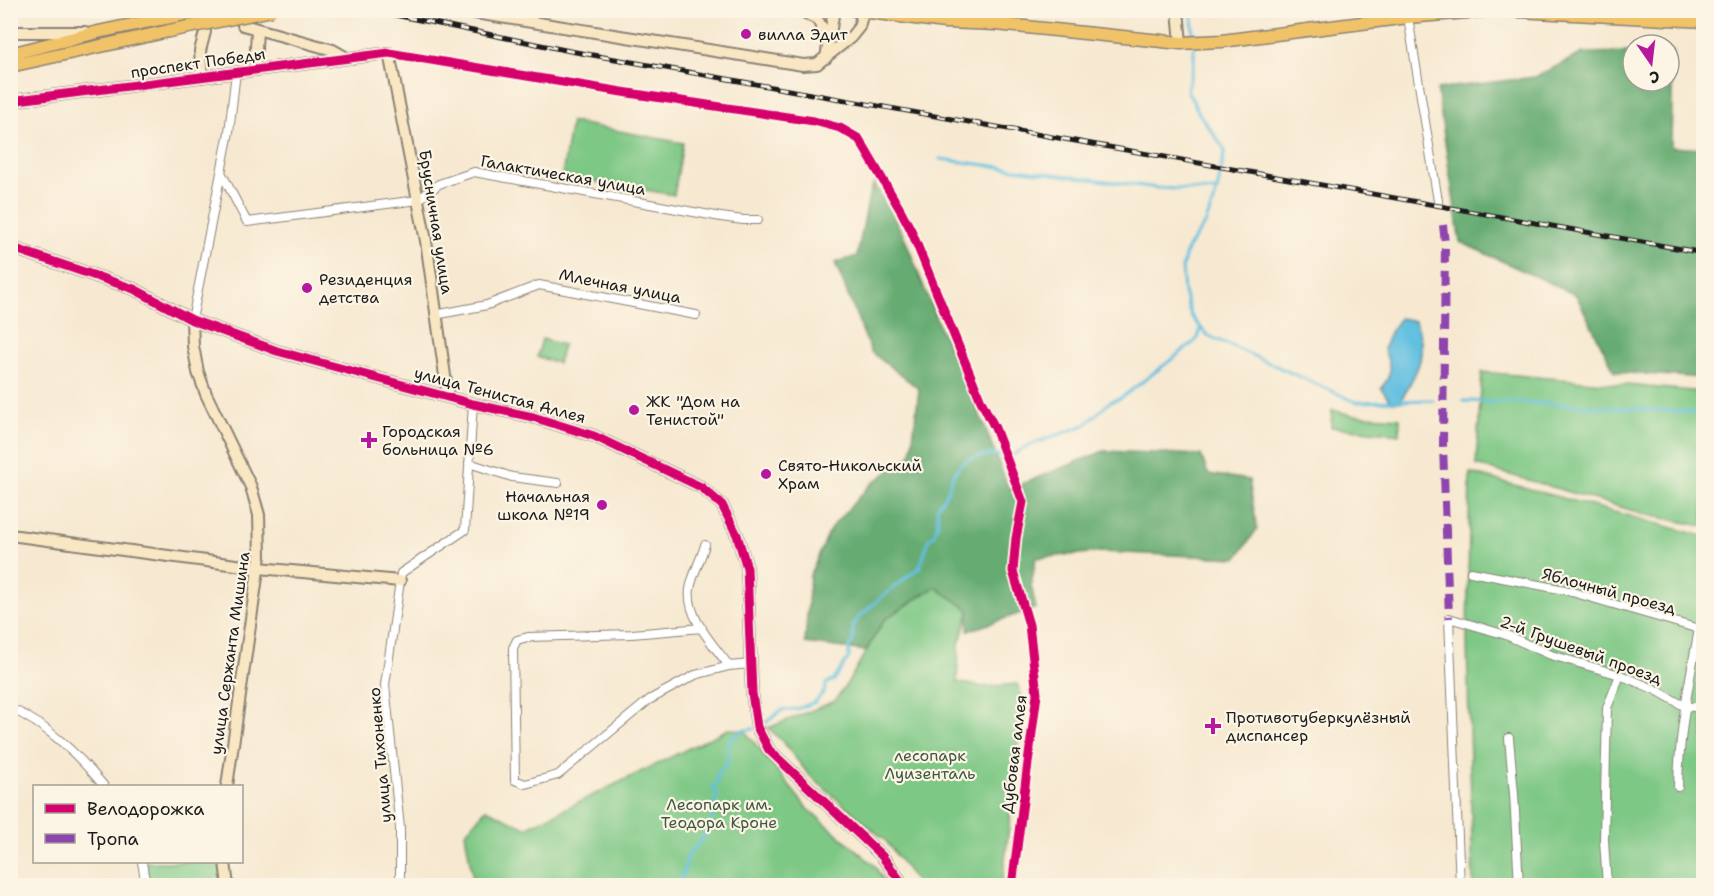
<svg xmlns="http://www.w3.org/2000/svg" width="1714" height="896" font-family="'Shantell Sans',sans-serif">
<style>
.green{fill:#7ec885;stroke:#4d7250;stroke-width:1.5}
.forest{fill:#66ac72;stroke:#416447;stroke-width:1.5}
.water{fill:#62c0e0;stroke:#3f6e7e;stroke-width:1.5}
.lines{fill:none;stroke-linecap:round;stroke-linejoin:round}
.stream{stroke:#62c0e0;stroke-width:3}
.street-casing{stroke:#8a8276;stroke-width:10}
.secondary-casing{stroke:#8a8276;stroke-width:14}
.primary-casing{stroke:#8a8276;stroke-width:15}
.street{stroke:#fff;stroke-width:8}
.secondary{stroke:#f9e7c3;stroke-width:10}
.primary{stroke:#f1c369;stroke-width:12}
.rail-casing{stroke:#1c1c1c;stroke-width:5}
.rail{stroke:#fcf5e5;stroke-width:3;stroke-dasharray:9;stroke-linecap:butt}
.primary-bridge-casing{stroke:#8a8276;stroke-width:15;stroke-linecap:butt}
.primary-bridge{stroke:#f1c369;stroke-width:12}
.quiet{stroke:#8e44ad;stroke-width:8;stroke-dasharray:15 8;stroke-linecap:butt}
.cycleway-casing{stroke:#fcf5e5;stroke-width:13}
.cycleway{stroke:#d6006c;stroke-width:9}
.poi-dot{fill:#b5179e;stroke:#fcf5e5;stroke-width:2}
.labels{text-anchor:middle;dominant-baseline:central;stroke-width:4.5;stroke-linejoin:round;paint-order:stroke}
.poi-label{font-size:16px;fill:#1c1c1c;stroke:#fcf5e5;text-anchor:start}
.street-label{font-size:16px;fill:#1c1c1c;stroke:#fcf5e5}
.park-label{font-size:16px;fill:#3e5841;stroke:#fcf5e5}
</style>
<rect width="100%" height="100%" fill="#fcf5e5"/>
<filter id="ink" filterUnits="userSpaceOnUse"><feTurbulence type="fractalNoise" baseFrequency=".0167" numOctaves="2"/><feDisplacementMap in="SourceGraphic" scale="12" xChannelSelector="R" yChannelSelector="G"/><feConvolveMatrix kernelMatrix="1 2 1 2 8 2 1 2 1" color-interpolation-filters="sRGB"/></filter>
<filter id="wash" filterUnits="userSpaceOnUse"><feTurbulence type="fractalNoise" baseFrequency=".008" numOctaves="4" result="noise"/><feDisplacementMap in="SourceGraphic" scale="24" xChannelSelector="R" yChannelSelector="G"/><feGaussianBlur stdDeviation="1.35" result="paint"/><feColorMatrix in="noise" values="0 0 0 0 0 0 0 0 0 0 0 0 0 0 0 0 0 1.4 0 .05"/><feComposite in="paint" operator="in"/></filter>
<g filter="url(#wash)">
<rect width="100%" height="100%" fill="#f7e9d1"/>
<!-- green -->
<path class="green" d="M 571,122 L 683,143 L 674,195 L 562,176 Z
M 542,339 L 563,345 L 558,363 L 537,357 Z
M 1482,372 L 1703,392 L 1703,526 L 1648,515 L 1476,465 Z
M 1332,410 L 1352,415 L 1400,418 L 1399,434 L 1331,427 Z
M 1470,473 L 1703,536 L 1703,885 L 1473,885 L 1467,640 Z
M 935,586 L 970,610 L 959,644 L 957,682 L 983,687 L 1017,684 L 1024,701 L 1002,885 L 918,885 L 886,841 L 809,775 L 782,741 L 768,728 L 835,701 L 850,679 L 884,620 Z
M 728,729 L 744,730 L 807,808 L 875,866 L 886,885 L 474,885 L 465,833 L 486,809 L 526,828 Z
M 145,862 L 220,862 L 223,885 L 149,885 Z"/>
<!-- forest -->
<path class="forest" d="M 1669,51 L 1673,51 L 1671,147 L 1703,149 L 1703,378 L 1615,372 L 1576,295 L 1460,242 L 1437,89 L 1535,77 L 1583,53 L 1633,52 L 1633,81 L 1669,81 Z
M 874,183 L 904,236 L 939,326 L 983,422 L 1009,489 L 1104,451 L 1201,455 L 1208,474 L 1249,480 L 1257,529 L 1237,558 L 1101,552 L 1036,558 L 1031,585 L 1036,608 L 968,631 L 969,610 L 935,587 L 884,620 L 866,651 L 805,643 L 810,575 L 831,528 L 871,484 L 911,455 L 919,389 L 871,352 L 835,263 L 857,256 L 869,196 Z"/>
<!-- water -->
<path class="water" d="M 1400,318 L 1415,321 C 1430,356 1416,372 1400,402 L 1391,402 L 1381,388 C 1395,372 1389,366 1384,348 L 1390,332 Z"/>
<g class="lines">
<!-- stream -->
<path class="stream" d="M 1192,10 L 1193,38
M 1194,45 L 1194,62 L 1187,90 L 1200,115 L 1225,150 L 1217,191 L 1206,222 L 1187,249 L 1182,268 L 1184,292 L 1191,316 L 1207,335 L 1356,402 L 1433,400
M 940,159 L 1158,188 L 1217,191
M 1463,401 L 1540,403 L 1704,413
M 764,724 L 782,710 L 797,709 L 815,702 L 824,692 L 827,683 L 834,680 L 849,657 L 849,649 L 853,640 L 853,626 L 859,617 L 883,596 L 920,567 L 929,539 L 934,535 L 938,523 L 937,507 L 948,491 L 952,477 L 960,465 L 969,459 L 986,455 L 1013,455 L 1027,446 L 1085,425 L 1111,401 L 1121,398 L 1193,343 L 1198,338 L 1201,328
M 679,886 C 681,875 688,866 687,855 C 694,850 703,839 707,831 C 710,824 710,818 715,812 L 712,806 L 718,798 L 713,788 L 719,780 L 716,775 L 727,764 L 730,739 L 744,730 L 754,729"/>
</g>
</g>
<g filter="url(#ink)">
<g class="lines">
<defs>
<path id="street" d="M 1408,17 L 1438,201
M 389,53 L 622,92 L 814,121 L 840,128 L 859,139 L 901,211 L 911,230 L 981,401 L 995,428 L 1023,502 L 1016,538 L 1013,571 L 1029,625 L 1037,694 L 1012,886
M 221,172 L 247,222 L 418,200 L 439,184 L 474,172 L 721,217 L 743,220 L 758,220
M 435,315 L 487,305 L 539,285 L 696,315
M 192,320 L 229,132 L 236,72
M 469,463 L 512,477 L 558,483
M 705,545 C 701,559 692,576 690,589 C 686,617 714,645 729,666 L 751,664
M 1471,572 L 1565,590 L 1699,629 C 1689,682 1679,733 1678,787
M 702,628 L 632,634 L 528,637 L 517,640 L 513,648 L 515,780 L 525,784 L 558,775 L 649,700 L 695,675 L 729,666
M 10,708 C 48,725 78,755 104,786
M 1509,738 L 1514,794 L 1519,886
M 142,862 L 146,886
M 400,886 L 400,828 L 385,685 L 400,581 L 401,573 L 465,530 L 473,404
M 1460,886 L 1449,618 L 1506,635 L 1551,655 L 1620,675 L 1656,690 L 1684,706 L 1704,708
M 1607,886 L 1604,840 L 1607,708 L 1620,675"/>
<path id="secondary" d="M 456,10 L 803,65 L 817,64 L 851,37 L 859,27 L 863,12
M 798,10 L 817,19 L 829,39
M 1178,10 L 1181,43
M 243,25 L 333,50 L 347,58
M 10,32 L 85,32
M 826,58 L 834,10
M 255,69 L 257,29
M 202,77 L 200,51 L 205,32
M 10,101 L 389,53 L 426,241 L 448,397
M 10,247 L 134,289 L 192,320 L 277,351 L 473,404 L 533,417 L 594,436 L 701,487 L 722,505 L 737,535 L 747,568 L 752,693 L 757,727 L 769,750 L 882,856 L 904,886
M 192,320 L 193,346 L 198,372 L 206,394 L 251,487 L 259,515 L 260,556 L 227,786
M 10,535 L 259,568 L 400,581
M 225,862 L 228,886"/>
<path id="primary" d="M 854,10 L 945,22 L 996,24 L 1181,43 L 1222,41 L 1408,17 L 1492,10
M 928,10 L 969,17
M 1501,10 L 1704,21
M 10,54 L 98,32 L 160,19
M 10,66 L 169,31"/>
</defs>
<!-- street casing -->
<use href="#street" class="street-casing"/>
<!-- secondary casing -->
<use href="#secondary" class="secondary-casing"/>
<!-- primary casing -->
<use href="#primary" class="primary-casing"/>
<!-- street -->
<use href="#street" class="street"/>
<!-- secondary -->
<use href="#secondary" class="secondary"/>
<!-- primary -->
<use href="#primary" class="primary"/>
<defs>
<path id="rail" d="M 371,10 L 570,51 L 1704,253"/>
</defs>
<!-- rail casing -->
<use href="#rail" class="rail-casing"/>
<!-- rail -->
<use href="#rail" class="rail"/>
<defs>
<path id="primary-bridge" d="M 160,19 L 204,10
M 169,31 L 272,10"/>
</defs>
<!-- primary-bridge casing -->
<use href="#primary-bridge" class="primary-bridge-casing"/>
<!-- primary-bridge -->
<use href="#primary-bridge" class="primary-bridge"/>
<!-- quiet -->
<path class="quiet" d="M 1443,225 L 1445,243 L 1443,445 L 1449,618"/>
<defs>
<path id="cycleway" d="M 10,101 L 389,53 L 622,92 L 814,121 L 840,128 L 859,139 L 901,211 L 911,230 L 981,401 L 995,428 L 1023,502 L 1016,538 L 1013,571 L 1029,625 L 1037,694 L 1012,886
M 10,247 L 134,289 L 192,320 L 277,351 L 473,404 L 533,417 L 594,436 L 701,487 L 722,505 L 737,535 L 747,568 L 752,693 L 757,727 L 769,750 L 882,856 L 904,886"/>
</defs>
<!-- cycleway casing -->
<use href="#cycleway" class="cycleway-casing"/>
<!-- cycleway -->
<use href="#cycleway" class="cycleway"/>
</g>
</g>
<!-- markers -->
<g class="poi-dot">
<circle cx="746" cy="34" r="6"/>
<circle cx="307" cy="288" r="6"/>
<circle cx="634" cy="410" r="6"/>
<path d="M366 431h6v6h6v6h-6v6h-6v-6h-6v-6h6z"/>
<circle cx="766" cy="474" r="6"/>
<circle cx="602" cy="505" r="6"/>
<path d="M1210 717h6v6h6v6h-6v6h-6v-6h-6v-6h6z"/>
</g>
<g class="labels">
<!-- poi labels -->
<g class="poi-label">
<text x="758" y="34">вилла Эдит</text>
<text x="319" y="279">Резиденция<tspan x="319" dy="18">детства</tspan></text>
<text x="646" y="401">ЖК "Дом на<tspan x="646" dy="18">Тенистой"</tspan></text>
<text x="382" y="431">Городская<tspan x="382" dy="18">больница №6</tspan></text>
<text x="778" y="465">Свято-Никольский<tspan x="778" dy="18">Храм</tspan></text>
<text x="590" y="496" text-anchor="end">Начальная<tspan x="590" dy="18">школа №19</tspan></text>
<text x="1226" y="717">Противотуберкулёзный<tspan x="1226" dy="18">диспансер</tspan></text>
</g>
<!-- street labels -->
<g class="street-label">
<text transform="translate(198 63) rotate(-8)">проспект Победы</text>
<text transform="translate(563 175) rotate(10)">Галактическая улица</text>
<text transform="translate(436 222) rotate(81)">Брусничная улица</text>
<text transform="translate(620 286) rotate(11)">Млечная улица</text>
<text transform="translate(500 395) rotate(15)">улица Тенистая Аллея</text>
<text transform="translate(1609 591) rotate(15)">Яблочный проезд</text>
<text transform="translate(1581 650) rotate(20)">2-й Грушевый проезд</text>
<text transform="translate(230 653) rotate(-82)">улица Сержанта Мишина</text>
<text transform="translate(1014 754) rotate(-83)">Дубовая аллея</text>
<text transform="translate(380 755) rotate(-95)">улица Тихоненко</text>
</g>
<!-- park labels -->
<g class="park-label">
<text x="930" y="755">лесопарк<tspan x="930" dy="18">Луизенталь</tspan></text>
<text x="719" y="804">Лесопарк им.<tspan x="719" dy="18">Теодора Кроне</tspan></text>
</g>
</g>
<!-- margin -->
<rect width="1714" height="896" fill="none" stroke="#fcf5e5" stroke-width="36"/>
<!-- legend -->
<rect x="33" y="785" width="210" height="78" fill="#fcf5e5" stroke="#a29e95" stroke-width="1.5"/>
<rect x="45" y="804" width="30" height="9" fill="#d6006c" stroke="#a29e95" stroke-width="1.5"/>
<text x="87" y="815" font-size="18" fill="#1c1c1c">Велодорожка</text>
<rect x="45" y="834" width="30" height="9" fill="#8e44ad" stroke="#a29e95" stroke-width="1.5"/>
<text x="87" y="845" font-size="18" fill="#1c1c1c">Тропа</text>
<!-- north arrow -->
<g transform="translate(1651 63) rotate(166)"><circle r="28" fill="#fcf5e5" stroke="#a29e95" stroke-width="1.5"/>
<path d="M0-4.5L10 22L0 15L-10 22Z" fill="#b5179e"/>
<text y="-9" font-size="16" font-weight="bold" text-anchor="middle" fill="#1c1c1c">С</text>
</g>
</svg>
